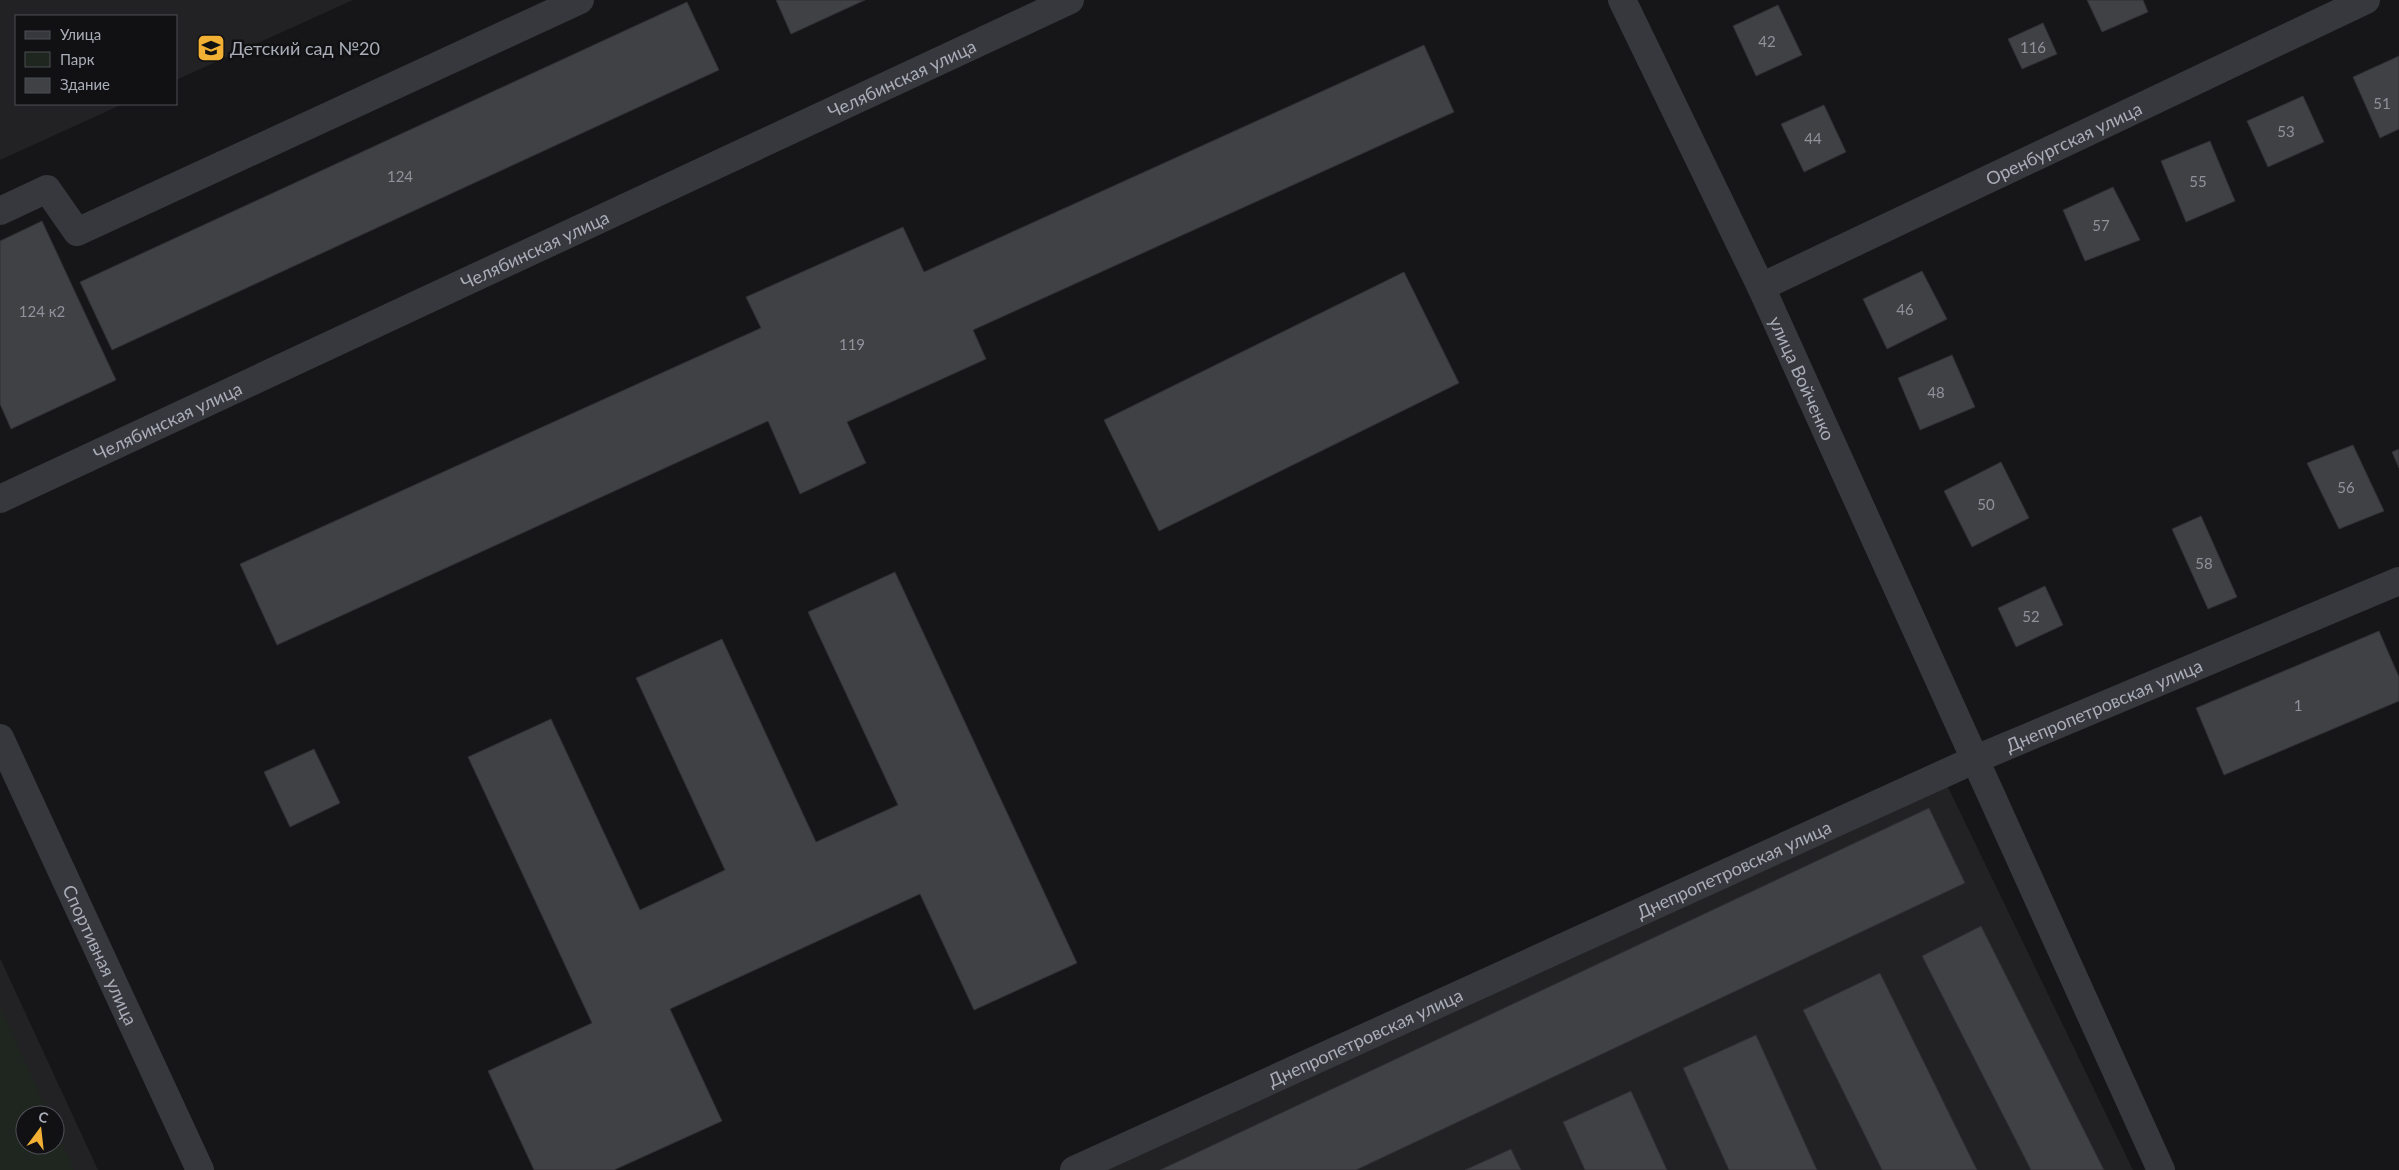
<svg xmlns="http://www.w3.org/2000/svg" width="2399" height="1170" font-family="Lato,sans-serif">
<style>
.built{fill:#222225;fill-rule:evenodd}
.green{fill:#1e261f}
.building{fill:#404145;stroke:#303034}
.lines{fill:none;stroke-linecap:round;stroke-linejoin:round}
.minor{stroke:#37383d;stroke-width:28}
.labels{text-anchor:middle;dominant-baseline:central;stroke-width:5;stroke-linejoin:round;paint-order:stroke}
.number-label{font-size:15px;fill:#8e929b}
.poi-label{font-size:18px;fill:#a8adb8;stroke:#111113;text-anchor:start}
.street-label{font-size:18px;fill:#a8adb8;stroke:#111113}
</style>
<rect width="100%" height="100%" fill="#161618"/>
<!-- built -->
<path class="built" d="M 0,0 L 353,0 L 176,80 L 176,16 L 16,16 L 16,104 L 123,104 L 0,160 Z
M 1946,783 L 2133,1170 L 1106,1170 Z
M 0,958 L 98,1170 L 0,1170 ZM 25,1115 L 55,1115 L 55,1145 L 25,1145 Z"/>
<!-- green -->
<path class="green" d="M 0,1006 L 49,1115 L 25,1115 L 25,1145 L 55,1145 L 55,1127 L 74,1170 L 0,1170 Z"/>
<!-- building -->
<path class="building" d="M 776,0 L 865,0 L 791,34 Z
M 2087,0 L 2143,0 L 2148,12 L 2102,32 Z
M 687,2 L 719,70 L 112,350 L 80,282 Z
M 1778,5 L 1802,55 L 1756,76 L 1733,26 Z
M 2043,23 L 2057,54 L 2022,69 L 2008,39 Z
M 1424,45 L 1454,112 L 973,330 L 986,359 L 847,422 L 866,463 L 800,494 L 768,421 L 277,645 L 240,564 L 761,328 L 746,297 L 903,227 L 924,272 Z
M 2399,56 L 2399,129 L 2380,138 L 2353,77 Z
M 2303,96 L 2324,142 L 2268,167 L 2247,121 Z
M 1824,105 L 1846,152 L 1804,172 L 1781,124 Z
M 2210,141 L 2235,201 L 2186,222 L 2161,161 Z
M 2113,187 L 2140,240 L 2085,261 L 2063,210 Z
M 42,221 L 116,380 L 11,429 L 0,404 L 0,241 Z
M 1922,271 L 1947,319 L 1887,349 L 1863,299 Z
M 1404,272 L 1459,383 L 1159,531 L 1104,420 Z
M 1952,355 L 1975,407 L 1920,430 L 1898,378 Z
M 2353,445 L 2384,511 L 2339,529 L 2307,463 Z
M 2399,449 L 2399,468 L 2392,452 Z
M 2001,462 L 2029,518 L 1972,547 L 1944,491 Z
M 2201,516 L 2237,597 L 2208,609 L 2172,529 Z
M 895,572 L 1077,963 L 974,1010 L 920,894 L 670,1009 L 722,1121 L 614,1170 L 534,1170 L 488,1071 L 592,1023 L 468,757 L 551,719 L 640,910 L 725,870 L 636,678 L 722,639 L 816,842 L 898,805 L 808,612 Z
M 2045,586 L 2063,625 L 2016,647 L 1998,608 Z
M 2379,631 L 2399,677 L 2399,701 L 2224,775 L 2196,708 Z
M 314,749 L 340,803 L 290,827 L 264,772 Z
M 1929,808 L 1965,883 L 1356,1170 L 1160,1170 Z
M 1981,926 L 2104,1170 L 2031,1170 L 1922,956 Z
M 1880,973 L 1977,1170 L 1882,1170 L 1803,1010 Z
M 1756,1035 L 1817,1170 L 1729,1170 L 1683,1068 Z
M 1631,1091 L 1667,1170 L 1585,1170 L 1563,1122 Z
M 1511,1149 L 1521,1170 L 1465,1170 Z"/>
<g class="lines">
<!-- minor -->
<g class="minor">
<path id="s1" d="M 1622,0 L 1761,287 L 2161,1170"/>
<path d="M 0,211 L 47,189 L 77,232 L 580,0"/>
<path id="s2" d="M 1761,287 L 2366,0"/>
<path id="s3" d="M 0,499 L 1070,0"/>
<path id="s4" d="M 0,738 L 200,1170"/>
<path id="s5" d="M 1074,1170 L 1976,759 L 2399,581"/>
</g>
</g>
<!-- icons -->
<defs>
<symbol id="school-square" viewBox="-11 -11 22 22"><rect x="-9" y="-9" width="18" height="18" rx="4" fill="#f2b134" stroke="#111113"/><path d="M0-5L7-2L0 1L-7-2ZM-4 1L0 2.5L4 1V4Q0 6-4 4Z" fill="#111"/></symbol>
</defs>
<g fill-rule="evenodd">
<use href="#school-square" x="195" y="32" width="32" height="32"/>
</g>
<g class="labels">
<!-- number labels -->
<g class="number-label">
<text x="1767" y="41">42</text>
<text x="2033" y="47">116</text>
<text x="2382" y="103">51</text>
<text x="2286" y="131">53</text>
<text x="1813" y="138">44</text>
<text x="400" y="176">124</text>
<text x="2198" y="181">55</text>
<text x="2101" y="225">57</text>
<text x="1905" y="309">46</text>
<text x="42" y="311">124 к2</text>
<text x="852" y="344">119</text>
<text x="1936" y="392">48</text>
<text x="2346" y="487">56</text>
<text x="1986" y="504">50</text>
<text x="2204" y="563">58</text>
<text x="2031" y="616">52</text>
<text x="2298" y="705">1</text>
</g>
<!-- poi labels -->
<g class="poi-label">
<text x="230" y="48">Детский сад №20</text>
</g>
<!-- street labels -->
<g class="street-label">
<text stroke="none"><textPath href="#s3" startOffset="995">Челябинская улица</textPath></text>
<text stroke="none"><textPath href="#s2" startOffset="335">Оренбургская улица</textPath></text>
<text stroke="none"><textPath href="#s3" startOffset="590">Челябинская улица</textPath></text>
<text stroke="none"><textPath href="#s1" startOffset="419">улица Войченко</textPath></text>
<text stroke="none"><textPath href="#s3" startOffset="185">Челябинская улица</textPath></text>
<text stroke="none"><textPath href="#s5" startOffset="1130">Днепропетровская улица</textPath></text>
<text stroke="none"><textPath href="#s5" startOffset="725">Днепропетровская улица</textPath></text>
<text stroke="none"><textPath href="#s4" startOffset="239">Спортивная улица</textPath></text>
<text stroke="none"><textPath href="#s5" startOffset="320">Днепропетровская улица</textPath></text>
</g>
</g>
<!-- legend -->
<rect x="15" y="15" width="162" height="90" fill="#111113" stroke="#4d4f55"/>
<rect x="25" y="31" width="25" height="8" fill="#37383d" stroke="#4d4f55"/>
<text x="60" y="40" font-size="15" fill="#a8adb8">Улица</text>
<rect x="25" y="52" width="25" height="15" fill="#1e261f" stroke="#4d4f55"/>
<text x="60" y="65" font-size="15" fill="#a8adb8">Парк</text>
<rect x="25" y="78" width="25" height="15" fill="#404145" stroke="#4d4f55"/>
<text x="60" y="90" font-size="15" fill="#a8adb8">Здание</text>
<!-- north arrow -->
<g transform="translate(40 1130) rotate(15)"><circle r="24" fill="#111113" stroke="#4d4f55"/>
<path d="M0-4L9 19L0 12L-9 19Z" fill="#f2b134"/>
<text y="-8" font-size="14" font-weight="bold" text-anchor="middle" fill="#a8adb8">С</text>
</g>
</svg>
